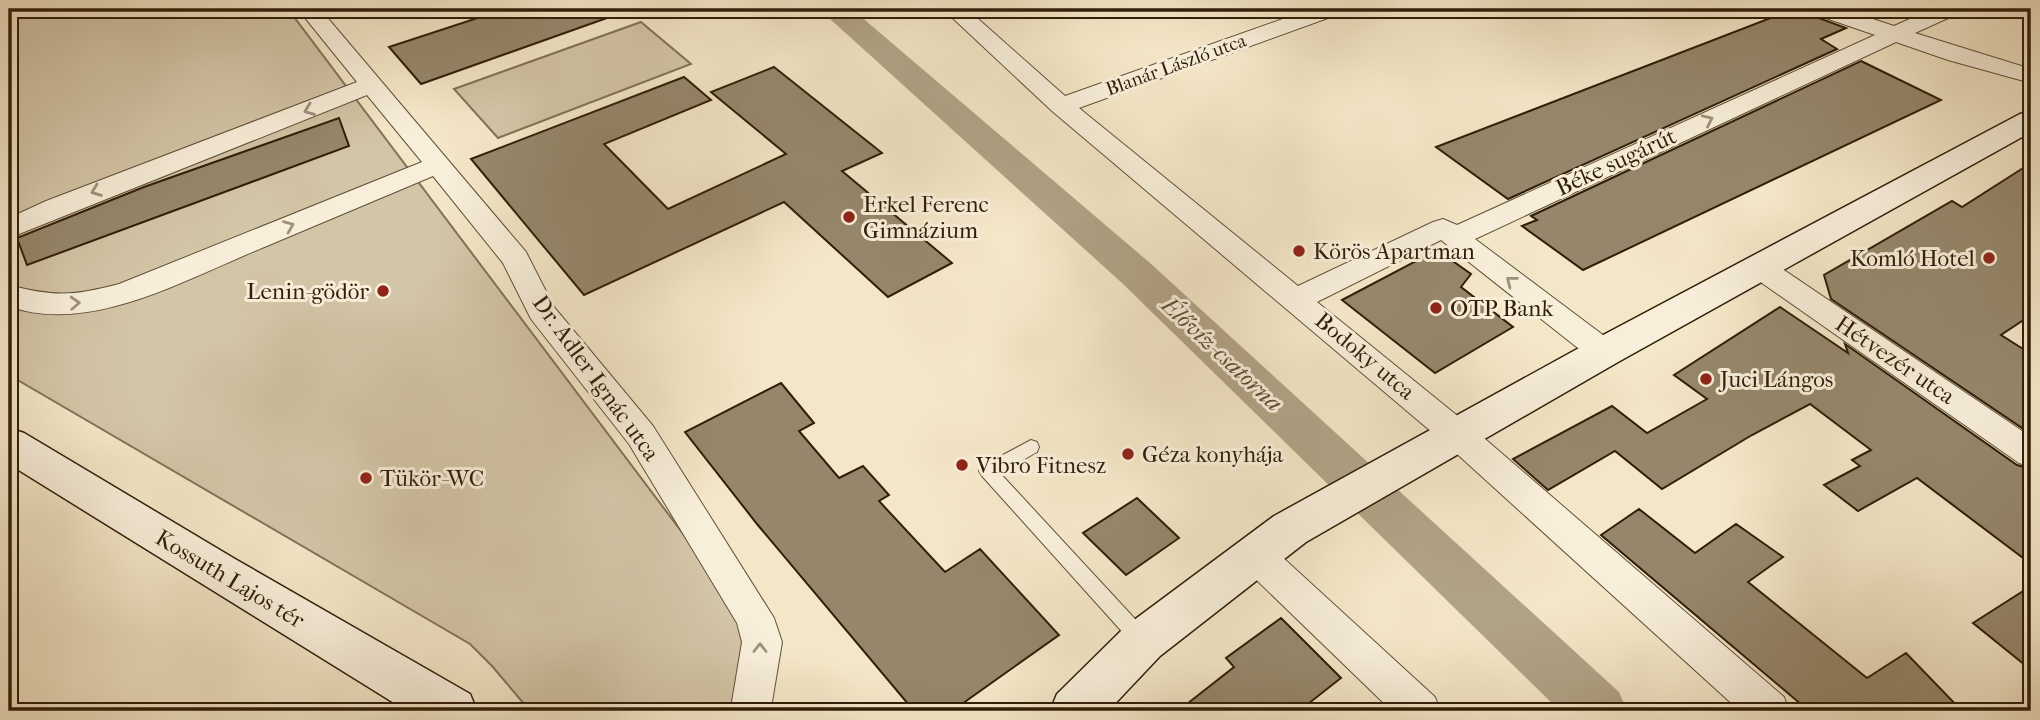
<svg xmlns="http://www.w3.org/2000/svg" width="2040" height="720" font-family="'IM FELL French Canon',serif">
<style>
.green{fill:#d3c5a7;stroke:#827258;stroke-width:2}
.lines{fill:none;stroke-linecap:round;stroke-linejoin:round}
.canal{fill:#b1a387;fill-rule:evenodd}
.building{fill:#96876c;stroke:#301e08;stroke-width:2}
.lane-casing{stroke:#615038;stroke-width:2}
.street-casing{stroke:#615038;stroke-width:2}
.secondary-casing{stroke:#301e08;stroke-width:3}
.lane{fill:#f8efdb;fill-rule:evenodd}
.street{fill:#f8efdb;fill-rule:evenodd}
.secondary{fill:#f8efdb;fill-rule:evenodd}
.oneway{stroke:#9e917c}
.poi-dot{fill:#8f2418;stroke:#f8efdb;stroke-width:2.5}
.labels{text-anchor:middle;dominant-baseline:central;stroke-width:6;stroke-linejoin:round;paint-order:stroke}
.far-street-label{font-size:19px;fill:#301e08;stroke:#f8efdb}
.street-label{font-size:23px;fill:#301e08;stroke:#f8efdb}
.poi-label{font-size:23px;fill:#301e08;stroke:#f8efdb;text-anchor:start}
.water-label{font-size:24px;font-style:italic;fill:#5d4d34;stroke:#f8efdb}
</style>
<rect width="100%" height="100%" fill="#f4e7c8"/>
<filter id="stains"><feTurbulence type="fractalNoise" baseFrequency=".00286" numOctaves="4"/><feColorMatrix values="0 0 0 0 .2 0 0 0 0 .09 0 0 0 0 .02 0 0 0 .5 -.17"/></filter>
<radialGradient id="worn" r=".72"><stop offset=".6" stop-color="#630" stop-opacity="0"/><stop offset="1" stop-color="#630" stop-opacity=".3"/></radialGradient>
<!-- green -->
<path class="green" d="M 9,9 L 288,9 L 742,612 L 746,711 L 530,711 L 492,666 L 470,644 L 9,375 Z
M 641,22 L 691,64 L 498,138 L 454,89 Z"/>
<g class="lines">
<!-- canal -->
<path class="canal" d="M 819,9 L 852,9 L 1150,263 L 1619,692 L 1627,711 L 1560,711 L 1122,283 Z"/>
</g>
<!-- building -->
<path class="building" d="M 505,9 L 621,9 L 621,13 L 421,84 L 389,47 Z
M 1794,9 L 1808,9 L 1813,16 L 1846,28 L 1821,39 L 1837,49 L 1508,199 L 1436,147 Z
M 1861,61 L 1941,100 L 1583,270 L 1522,226 L 1537,220 L 1531,216 Z
M 774,67 L 882,153 L 842,171 L 952,263 L 888,297 L 784,202 L 584,295 L 471,159 L 684,77 L 711,100 L 604,144 L 668,209 L 786,154 L 711,92 Z
M 339,118 L 349,146 L 27,265 L 17,238 L 144,187 Z
M 2031,163 L 2031,315 L 2001,335 L 2031,354 L 2031,434 L 1831,299 L 1824,275 L 1952,201 L 1962,207 Z
M 1437,250 L 1471,274 L 1461,287 L 1513,327 L 1435,373 L 1342,300 Z
M 1780,307 L 1848,353 L 1845,344 L 2017,465 L 2031,469 L 2031,564 L 1917,478 L 1858,511 L 1824,485 L 1860,466 L 1852,460 L 1871,450 L 1810,404 L 1752,435 L 1662,489 L 1615,451 L 1548,490 L 1513,459 L 1612,406 L 1647,433 L 1707,399 L 1674,375 Z
M 781,383 L 814,423 L 799,431 L 839,478 L 863,466 L 889,495 L 879,501 L 945,572 L 980,549 L 1059,635 L 952,711 L 914,711 L 757,524 L 685,432 Z
M 1137,498 L 1179,538 L 1126,575 L 1083,533 Z
M 1639,509 L 1695,553 L 1736,524 L 1783,557 L 1748,582 L 1867,678 L 1906,653 L 1962,711 L 1809,711 L 1601,535 Z
M 2031,586 L 2031,670 L 1973,623 Z
M 1281,618 L 1341,678 L 1299,711 L 1178,711 L 1234,667 L 1226,658 Z"/>
<g class="lines">
<defs>
<path id="lane" d="M 1031,440 L 1037,442 L 1039,447 L 1037,452 L 1000,473 L 1148,633 L 1151,639 L 1148,645 L 1141,648 L 1134,645 L 982,476 L 979,471 L 982,466 Z"/>
<path id="street" d="M 298,9 L 320,9 L 526,252 L 554,307 L 653,426 L 774,618 L 782,642 L 772,702 L 776,711 L 736,711 L 732,702 L 742,642 L 737,623 L 629,444 L 531,319 L 503,263 L 433,176 C 376,200 319,224 262,248 C 188,278 89,336 9,306 L 9,285 C 54,297 74,296 119,284 L 422,162 L 367,95 L 9,238 L 9,218 L 46,201 L 357,82 Z
M 943,9 L 967,9 L 1065,96 L 1311,9 L 1342,9 L 1339,14 L 1079,108 L 1298,286 L 1433,222 L 1443,219 L 1457,225 L 1875,35 L 1814,14 L 1811,9 L 1843,9 L 1894,26 L 1932,9 L 1960,9 L 1957,14 L 1915,33 L 2031,69 L 2031,83 L 1948,60 L 1896,42 L 1475,239 L 1615,344 L 1620,352 L 1615,360 L 1604,363 L 1593,360 L 1441,240 L 1317,302 L 1470,426 L 1784,697 L 1789,711 L 1740,711 L 1446,444 L 1052,111 Z
M 1759,257 L 1769,260 L 2031,437 L 2031,467 L 2019,463 L 1749,274 L 1745,267 L 1749,260 Z
M 1254,539 L 1267,543 L 1435,697 L 1440,711 L 1392,711 L 1241,565 L 1236,554 L 1241,543 Z"/>
<path id="secondary" d="M 2031,111 L 2031,132 L 1618,362 L 1306,542 L 1160,656 L 1108,711 L 1050,711 L 1057,694 L 1126,626 L 1274,516 L 1590,342 L 2020,114 Z
M 9,428 L 24,433 L 235,559 L 470,694 L 477,711 L 407,711 L 9,464 Z"/>
</defs>
<!-- lane casing -->
<use href="#lane" class="lane-casing"/>
<!-- street casing -->
<use href="#street" class="street-casing"/>
<!-- secondary casing -->
<use href="#secondary" class="secondary-casing"/>
<!-- lane -->
<use href="#lane" class="lane"/>
<!-- street -->
<use href="#street" class="street"/>
<!-- secondary -->
<use href="#secondary" class="secondary"/>
</g>
<!-- one-way arrows -->
<defs><path id="oneway-chevron" d="M-2-3.5L2.5 0L-2 3.5" fill="none" stroke-width="1.6" stroke-linecap="round" stroke-linejoin="round" transform="scale(1.75)"/></defs>
<g class="oneway">
<use href="#oneway-chevron" transform="translate(309 110) rotate(159)"/>
<use href="#oneway-chevron" transform="translate(1708 120) rotate(-25)"/>
<use href="#oneway-chevron" transform="translate(96 191) rotate(159)"/>
<use href="#oneway-chevron" transform="translate(289 226) rotate(-22)"/>
<use href="#oneway-chevron" transform="translate(1511 281) rotate(-142)"/>
<use href="#oneway-chevron" transform="translate(75 303) rotate(-3)"/>
<use href="#oneway-chevron" transform="translate(760 648) rotate(-90)"/>
</g>
<!-- markers -->
<g class="poi-dot">
<circle cx="849" cy="217" r="7"/>
<circle cx="1299" cy="251" r="7"/>
<circle cx="1989" cy="258" r="7"/>
<circle cx="383" cy="291" r="7"/>
<circle cx="1436" cy="308" r="7"/>
<circle cx="1706" cy="379" r="7"/>
<circle cx="1128" cy="454" r="7"/>
<circle cx="962" cy="465" r="7"/>
<circle cx="366" cy="478" r="7"/>
</g>
<g class="labels">
<!-- far-street labels -->
<g class="far-street-label">
<text transform="translate(1176 65) rotate(-20)">Blanár László utca</text>
</g>
<!-- street labels -->
<g class="street-label">
<text transform="translate(1616 162) rotate(-25)">Béke sugárút</text>
<text transform="translate(1365 356) rotate(40)">Bodoky utca</text>
<text transform="translate(1895 360) rotate(34)">Hétvezér utca</text>
<text transform="translate(596 378) rotate(54)">Dr. Adler Ignác utca</text>
<text transform="translate(230 579) rotate(31)">Kossuth Lajos tér</text>
</g>
<!-- poi labels -->
<g class="poi-label">
<text x="863" y="204">Erkel Ferenc<tspan x="863" dy="26">Gimnázium</tspan></text>
<text x="1313" y="251">Körös Apartman</text>
<text x="1975" y="258" text-anchor="end">Komló Hotel</text>
<text x="369" y="291" text-anchor="end">Lenin-gödör</text>
<text x="1450" y="308">OTP Bank</text>
<text x="1720" y="379">Juci Lángos</text>
<text x="1142" y="454">Géza konyhája</text>
<text x="976" y="465">Vibro Fitnesz</text>
<text x="380" y="478">Tükör-WC</text>
</g>
<!-- water labels -->
<g class="water-label">
<text transform="translate(1222 354) rotate(43)">Élővíz-csatorna</text>
</g>
</g>
<!-- margin -->
<rect width="2040" height="720" fill="none" stroke="#f4e7c8" stroke-width="35"/>
<rect x="10" y="10" width="2019" height="699" fill="none" stroke="#301e08" stroke-width="3.5"/>
<rect x="18" y="18" width="2005" height="685" fill="none" stroke="#301e08" stroke-width="2"/>
<rect width="100%" height="100%" filter="url(#stains)"/>
<rect width="100%" height="100%" fill="url(#worn)"/>
</svg>
